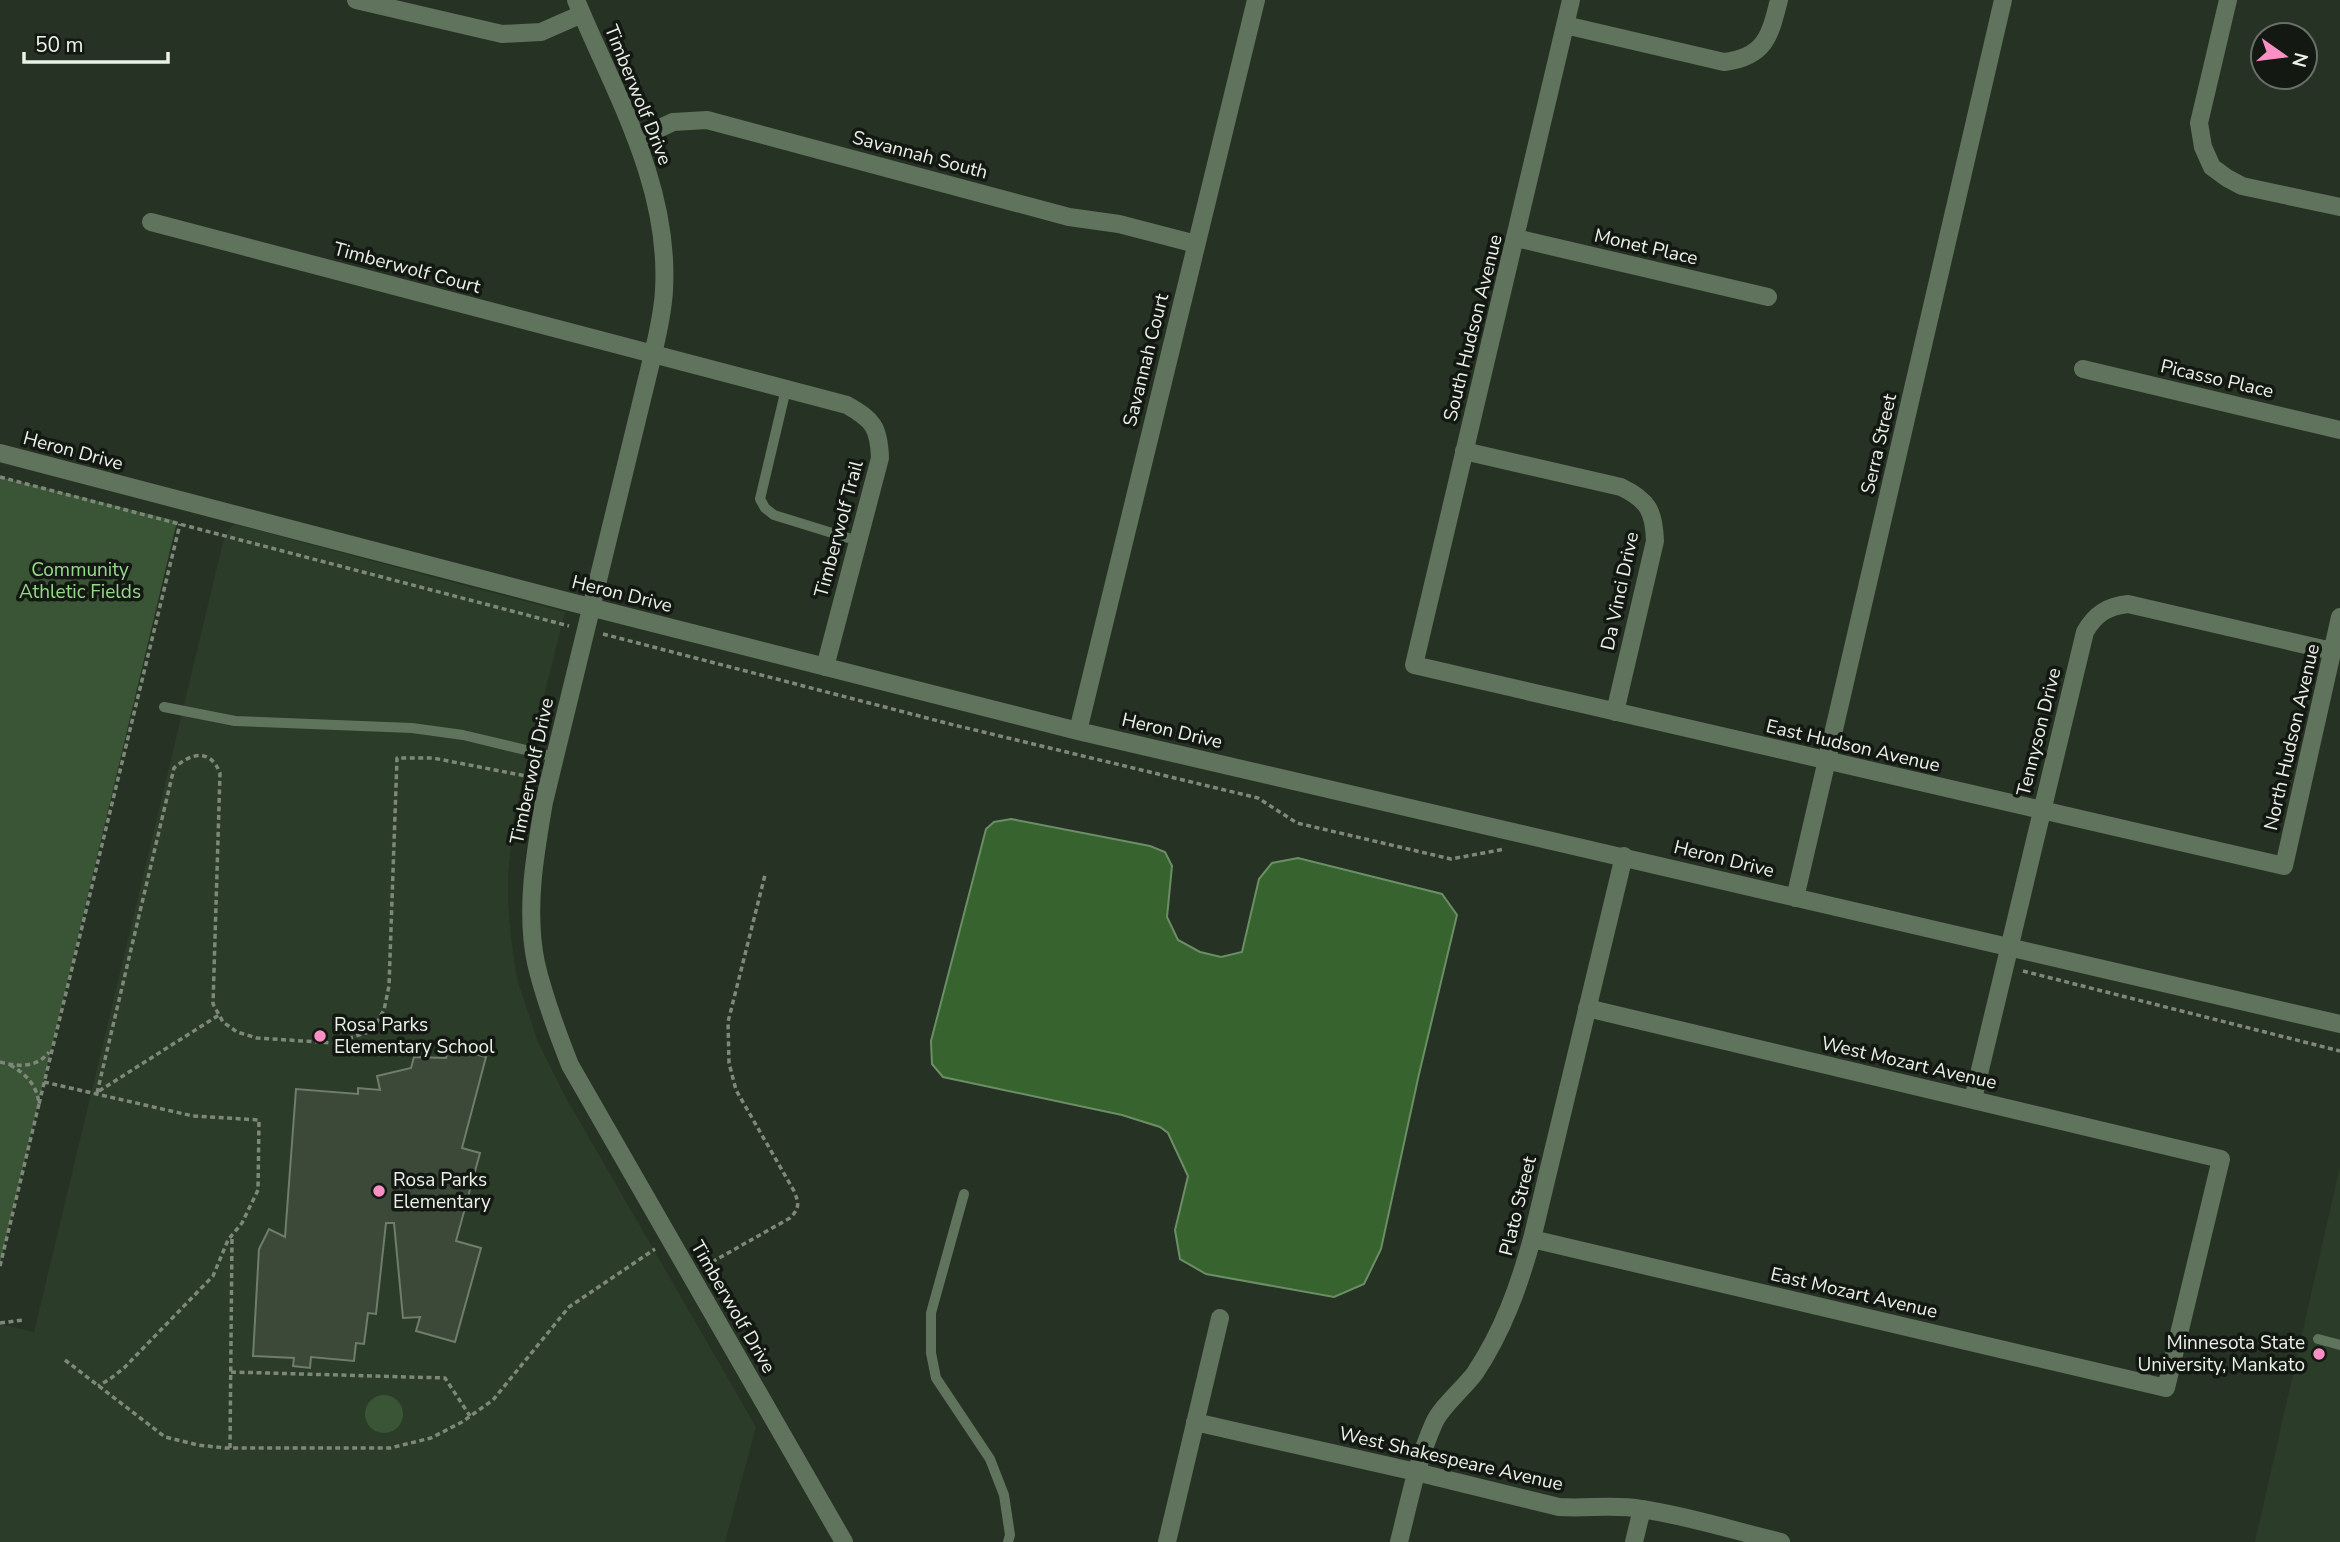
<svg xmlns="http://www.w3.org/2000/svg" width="2340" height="1542" font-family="'Nunito Sans',sans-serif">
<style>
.built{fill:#2b3c28}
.green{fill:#3a5535}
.water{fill:#36632e;stroke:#6c8e66;stroke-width:2}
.building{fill:#3c4939;stroke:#6e7d6c;stroke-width:2}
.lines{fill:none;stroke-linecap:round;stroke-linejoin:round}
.path{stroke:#7d877a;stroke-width:3.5;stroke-dasharray:5 3.5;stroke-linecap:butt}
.lane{stroke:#60735c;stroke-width:10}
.street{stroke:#60735c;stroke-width:18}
.poi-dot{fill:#fc8fc3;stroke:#131812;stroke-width:2.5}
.labels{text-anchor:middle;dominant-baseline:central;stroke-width:7;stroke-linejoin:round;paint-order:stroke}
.street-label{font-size:19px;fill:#eaf2e8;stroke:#131812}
.park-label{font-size:19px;fill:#97d98b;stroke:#131812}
.poi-label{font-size:19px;fill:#eaf2e8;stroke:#131812;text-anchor:start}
</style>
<rect width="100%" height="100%" fill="#263223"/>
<!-- built -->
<path class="built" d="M 234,524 L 565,612 L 514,816 L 508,875 L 508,902 L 511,938 L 517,979 L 538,1042 L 565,1096 L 756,1427 L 725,1542 L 0,1542 L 0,1324 L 34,1332 L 222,546 L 228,531 Z
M 2340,1166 L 2340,1542 L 2255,1542 Z"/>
<!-- green -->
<path class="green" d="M 0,477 L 177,521 L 0,1264 Z
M365 1414a19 19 0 1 1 38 0a19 19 0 1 1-38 0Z"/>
<!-- water -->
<path class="water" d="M 1011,819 L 1150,846 L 1165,852 L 1172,866 L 1167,917 L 1178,940 L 1200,952 L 1221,957 L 1242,952 L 1259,879 L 1272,863 L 1298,858 L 1442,894 L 1457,915 L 1419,1074 L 1381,1249 L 1364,1284 L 1334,1297 L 1206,1274 L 1180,1259 L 1175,1230 L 1188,1176 L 1168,1133 L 1160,1127 L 1122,1115 L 943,1077 L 932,1064 L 931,1041 L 986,829 L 994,822 Z"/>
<!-- building -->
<path class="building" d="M 449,1047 L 486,1057 L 462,1148 L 480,1153 L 456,1241 L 481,1248 L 455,1342 L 416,1331 L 420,1317 L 403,1318 L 394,1223 L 386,1223 L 376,1314 L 368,1313 L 364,1344 L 356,1343 L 354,1361 L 311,1357 L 310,1368 L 293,1366 L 294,1358 L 253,1356 L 259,1249 L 269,1229 L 285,1237 L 296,1089 L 358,1094 L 358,1088 L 380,1090 L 377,1076 L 411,1068 L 414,1057 L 446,1058 Z"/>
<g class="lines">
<!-- path -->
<path class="path" d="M 0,477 L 569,626
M 603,634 L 954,725 L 1258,798 L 1297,823 L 1451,859 L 1505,849
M 2023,971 L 2340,1051
M 0,1062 C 18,1067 37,1068 49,1052
M 10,1065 C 26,1074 37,1085 39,1104 L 180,524
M 44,1082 L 193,1116 L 259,1120 L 258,1190 L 242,1223 L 228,1240 L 213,1276 L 124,1368 L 110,1379 L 98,1386
M 99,1091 L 219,1015
M 97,1093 L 174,768 C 191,753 210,748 220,773 L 213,1004 L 223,1022 L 237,1032 L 257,1038 L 334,1043 L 372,1031 L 384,1010 L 389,986 L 397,758 L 433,758 L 526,776
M 712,1262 L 790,1218 C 800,1208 799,1203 794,1191 L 736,1090 L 729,1063 L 728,1022 L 765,875
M 0,1266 L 39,1104
M 0,1323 L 23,1320
M 65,1360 L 165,1437 L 198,1445 L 225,1448 L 390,1448 L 431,1438 L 462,1422 L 493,1400 L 569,1307 L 655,1249
M 231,1372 L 445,1378 L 470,1416
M 230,1448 L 232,1237"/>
<!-- lane -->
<path class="lane" d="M 786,389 L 760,499 L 765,508 L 774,515 L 858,541
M 164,707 L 235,721 L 412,728 L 463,735 L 555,757
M 964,1194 L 931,1313 L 931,1353 L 936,1378 L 990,1459 L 1004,1495 L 1010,1535 L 1008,1542
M 2318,1339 L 2340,1345"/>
<!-- street -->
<path class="street" d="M 356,0 L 502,34 L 541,32 L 582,14
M 576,0 C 615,94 670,185 664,290 C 663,311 658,333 653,354 L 544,802 C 535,854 525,910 536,963 C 544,998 557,1032 570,1065 L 844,1542
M 1571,0 L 1414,665 L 2284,866 L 2340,617
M 2228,0 L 2199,123 L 2203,147 L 2212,167 L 2227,178 L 2242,186 L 2340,207
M 1565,25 L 1724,62 C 1765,57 1770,36 1779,0
M 637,139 L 673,122 L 707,120 L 1069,217 L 1119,224 L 1196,244
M 151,222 L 847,405 C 873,420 879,427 880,458 L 825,667
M 1516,238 L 1768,297
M 2083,369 L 2340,430
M 1464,451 L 1621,487 C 1648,500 1654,511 1655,541 L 1615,712
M 0,453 L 570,602 L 1078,731 L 2340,1024
M 1078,731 L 1256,0
M 1795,898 L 2003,0
M 1973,1099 L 2085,632 C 2095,614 2108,606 2128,604 L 2332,651
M 1532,1239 L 2166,1388 L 2221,1159 L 1587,1008
M 1195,1422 L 1416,1472 L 1559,1507 C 1587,1509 1614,1504 1642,1509 C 1688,1516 1735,1531 1781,1542
M 1167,1542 L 1220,1318
M 1399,1542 C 1409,1502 1417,1461 1434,1423 C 1441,1407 1464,1388 1475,1373 C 1503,1331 1519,1286 1532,1239 L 1624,856
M 1634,1542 L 1642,1509"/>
</g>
<!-- markers -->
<g class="poi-dot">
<circle cx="320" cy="1036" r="7"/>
<circle cx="379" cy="1191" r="7"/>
<circle cx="2319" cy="1354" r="7"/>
</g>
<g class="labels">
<!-- street labels -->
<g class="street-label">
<text transform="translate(638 95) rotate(68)">Timberwolf Drive</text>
<text transform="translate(920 155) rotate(15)">Savannah South</text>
<text transform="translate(1646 247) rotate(13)">Monet Place</text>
<text transform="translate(407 268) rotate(15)">Timberwolf Court</text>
<text transform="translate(1473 328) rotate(-76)">South Hudson Avenue</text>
<text transform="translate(1146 360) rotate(-76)">Savannah Court</text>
<text transform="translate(2217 379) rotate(13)">Picasso Place</text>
<text transform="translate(1879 444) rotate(-77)">Serra Street</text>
<text transform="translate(73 451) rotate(15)">Heron Drive</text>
<text transform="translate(839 529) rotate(-75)">Timberwolf Trail</text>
<text transform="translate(1620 591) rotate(-78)">Da Vinci Drive</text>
<text transform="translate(622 594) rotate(14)">Heron Drive</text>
<text transform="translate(1172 731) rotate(13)">Heron Drive</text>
<text transform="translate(2039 732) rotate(-76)">Tennyson Drive</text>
<text transform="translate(2292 737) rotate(-77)">North Hudson Avenue</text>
<text transform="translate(1853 746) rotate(13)">East Hudson Avenue</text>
<text transform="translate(532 771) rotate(-78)">Timberwolf Drive</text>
<text transform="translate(1724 859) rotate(14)">Heron Drive</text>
<text transform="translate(1909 1063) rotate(13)">West Mozart Avenue</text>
<text transform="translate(1518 1206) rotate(-76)">Plato Street</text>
<text transform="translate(1854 1293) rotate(13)">East Mozart Avenue</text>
<text transform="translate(733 1307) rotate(60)">Timberwolf Drive</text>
<text transform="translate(1451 1459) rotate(13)">West Shakespeare Avenue</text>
</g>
<!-- park labels -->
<g class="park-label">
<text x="80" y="570">Community<tspan x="80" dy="22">Athletic Fields</tspan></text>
</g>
<!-- poi labels -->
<g class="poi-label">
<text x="334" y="1025">Rosa Parks<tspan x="334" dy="22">Elementary School</tspan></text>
<text x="393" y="1180">Rosa Parks<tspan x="393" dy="22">Elementary</tspan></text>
<text x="2305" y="1343" text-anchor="end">Minnesota State<tspan x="2305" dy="22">University, Mankato</tspan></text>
</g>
</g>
<!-- north arrow -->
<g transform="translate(2284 56) rotate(104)"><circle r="33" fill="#131812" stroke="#696f68" stroke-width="2"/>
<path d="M0-5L12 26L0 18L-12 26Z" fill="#fc8fc3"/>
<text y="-10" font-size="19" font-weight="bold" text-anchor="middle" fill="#eaf2e8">N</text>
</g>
<!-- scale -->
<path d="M24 52v10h144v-10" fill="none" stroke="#eaf2e8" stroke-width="3.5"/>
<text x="35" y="52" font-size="21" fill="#eaf2e8" stroke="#131812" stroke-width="5" paint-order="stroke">50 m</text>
</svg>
